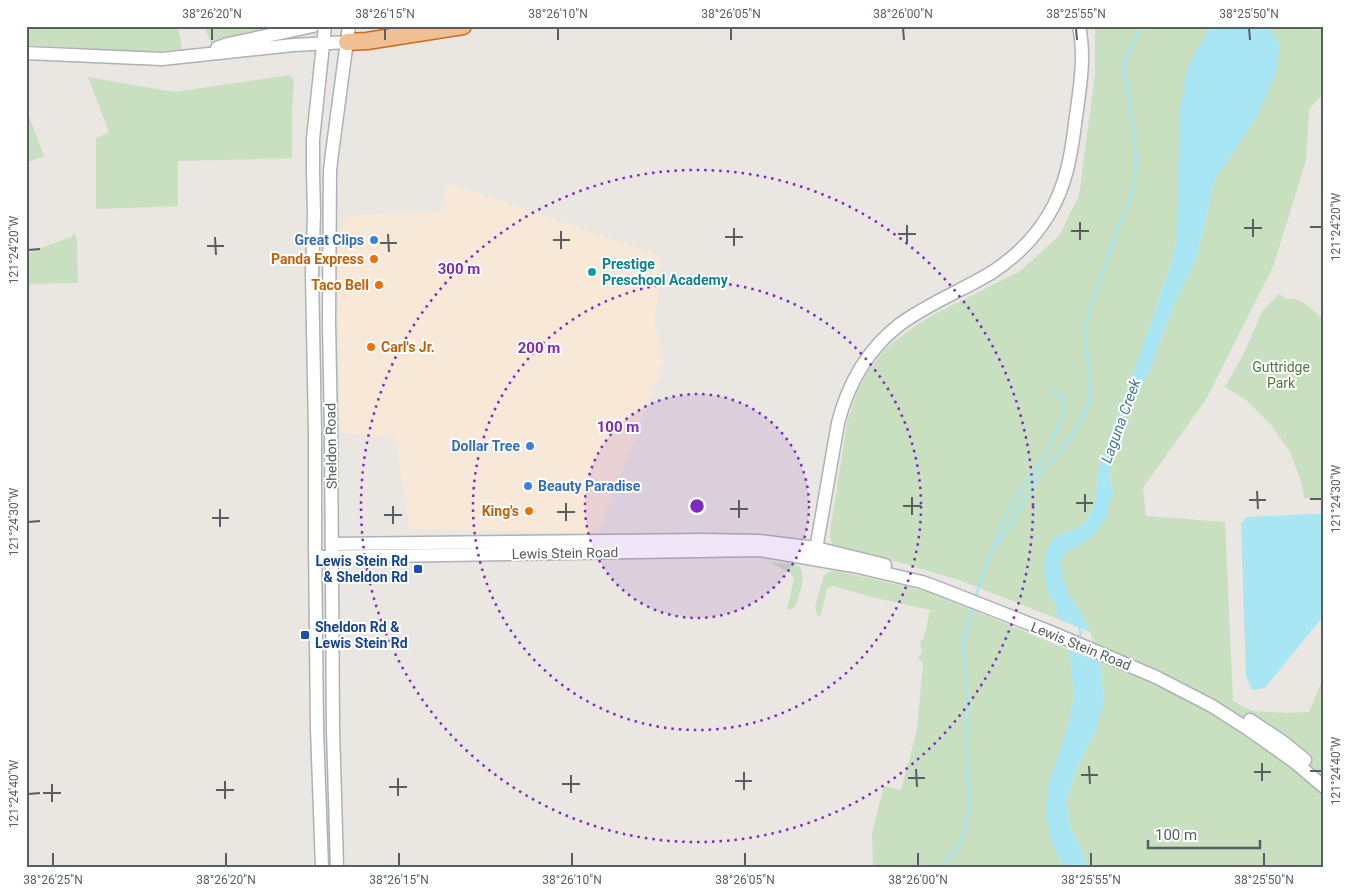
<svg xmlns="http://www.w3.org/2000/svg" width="1350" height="893" font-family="Roboto,sans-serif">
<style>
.commercial{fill:#f8e8d7}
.green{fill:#c8dfc0}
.water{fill:#a8e6f3}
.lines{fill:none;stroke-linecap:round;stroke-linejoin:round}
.stream{stroke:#a8e6f3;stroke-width:2.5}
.secondary-casing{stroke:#adb2b5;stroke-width:15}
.highway-casing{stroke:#cf681c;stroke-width:19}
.secondary{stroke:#fff;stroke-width:12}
.highway{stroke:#efc093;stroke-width:16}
.ticks{fill:none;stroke:#595e60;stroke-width:2}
.ring{fill:none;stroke:#7b2cbf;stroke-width:2.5;stroke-dasharray:2.5 5}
.shop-dot{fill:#3f7fe0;stroke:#fff;stroke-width:2}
.food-dot{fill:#e8710a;stroke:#fff;stroke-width:2}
.culture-dot{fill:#0f9aa8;stroke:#fff;stroke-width:2}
.transit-dot{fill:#1a4fb4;stroke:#fff;stroke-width:2}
.labels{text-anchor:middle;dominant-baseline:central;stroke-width:4;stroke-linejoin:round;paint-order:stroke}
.shop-label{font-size:14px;font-weight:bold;fill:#366cbe;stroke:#fff;text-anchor:end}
.food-label{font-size:14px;font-weight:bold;fill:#c56008;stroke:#fff;text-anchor:end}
.culture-label{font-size:14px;font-weight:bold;fill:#0d838f;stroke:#fff;text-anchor:start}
.park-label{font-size:14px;fill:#4a7a3d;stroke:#fff}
.street-label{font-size:14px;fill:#595e60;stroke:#fff}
.transit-label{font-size:14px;font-weight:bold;fill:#164399;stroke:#fff;text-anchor:end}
.water-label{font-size:15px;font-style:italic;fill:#437e92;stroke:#fff}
.centre{fill:#7b2cbf;stroke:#fff;stroke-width:2.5}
.ring-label{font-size:15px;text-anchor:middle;font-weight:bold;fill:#7b2cbf;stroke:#fff;stroke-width:4;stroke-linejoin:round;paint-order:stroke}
.neatline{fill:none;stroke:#595e60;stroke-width:2}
.ticks-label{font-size:12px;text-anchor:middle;fill:#595e60}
</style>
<rect width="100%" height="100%" fill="#eae6e1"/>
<!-- commercial -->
<path class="commercial" d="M 449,183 L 661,256 L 655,322 L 664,362 L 598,533 L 409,529 L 396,439 L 340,432 L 337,246 L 347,216 L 440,211 Z"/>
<!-- green -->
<path class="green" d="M 26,26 L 179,26 L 178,27 L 182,49 C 130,56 78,46 26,45 Z
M 204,26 L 293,26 L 211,43 Z
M 1095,26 L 1210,26 L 1176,240 L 1172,260 L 1150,325 L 1098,470 L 1095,502 L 1088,519 L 1079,527 L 1055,537 L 1047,590 L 1055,605 L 1058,619 L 959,580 L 898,562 L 837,548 C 830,544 830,539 830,532 L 847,422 L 858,390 L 867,373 L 885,349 L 915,326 L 933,315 L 1020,271 L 1059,236 L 1079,195 L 1095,74 Z
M 1269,26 L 1324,26 L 1324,85 L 1322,95 L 1309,109 L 1306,160 L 1273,267 L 1206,399 L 1143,488 L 1146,516 L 1225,522 L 1233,701 L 1253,711 L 1288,713 L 1309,712 L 1324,676 L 1324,867 L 1087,867 L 1082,851 L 1070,827 L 1066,801 L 1077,767 L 1095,731 L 1104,701 L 1100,662 L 1090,632 L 1081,613 L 1068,593 L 1061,577 L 1060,560 L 1068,550 L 1077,547 L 1113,492 L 1110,480 L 1109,469 L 1129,407 L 1149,372 L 1173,307 L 1197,256 L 1211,194 L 1216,177 L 1257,116 L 1280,47 Z
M 289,75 L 294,80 L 292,109 L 292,158 L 178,161 L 178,206 L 96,209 L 96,138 L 109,132 L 88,77 L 174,92 Z
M 26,108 L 44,156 L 26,163 Z
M 74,233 L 77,239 L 78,283 L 26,284 L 26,254 L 71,237 Z
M 1279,294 L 1287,299 L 1296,299 L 1307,305 L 1324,320 L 1324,498 L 1304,498 L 1302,484 L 1290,452 L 1272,426 L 1246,400 L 1225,387 L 1243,355 L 1263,310 Z
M 769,562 L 791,564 L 799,566 C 807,578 799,593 796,605 C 793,609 791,610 787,610 L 794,578 L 790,573 Z
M 831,571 L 837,571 L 934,593 L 951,601 L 1069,650 L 1074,696 L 1067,729 L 1052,843 L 1063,867 L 873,867 L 872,833 L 884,786 L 901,790 L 917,730 L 923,663 L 918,658 L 922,652 L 920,642 L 924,638 L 930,610 L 872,597 L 833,586 L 827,589 L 820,617 L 817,614 L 815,606 L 824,576 L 827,573 Z"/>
<!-- water -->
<path class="water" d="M 1210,26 L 1269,26 L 1280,47 L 1275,76 L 1257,116 L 1216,177 L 1211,194 L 1197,256 L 1173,307 L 1149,372 L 1129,407 L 1120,436 L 1109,469 L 1110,480 L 1113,492 L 1107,515 L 1093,536 L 1077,547 L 1068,550 L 1060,560 L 1062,577 L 1068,593 L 1081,613 L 1090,632 L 1058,619 L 1055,605 L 1047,590 L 1044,569 L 1046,550 L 1055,537 L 1079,527 L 1088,519 L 1095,502 L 1098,470 L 1150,325 L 1172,260 L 1176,240 L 1180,108 L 1187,68 Z
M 1309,514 L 1324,514 L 1324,615 L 1265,688 L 1252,690 L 1246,676 L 1241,524 L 1247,517 Z
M 1069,650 L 1100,662 L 1104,702 L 1095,731 L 1077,767 L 1066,801 L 1070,827 L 1082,851 L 1087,867 L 1063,867 L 1052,843 L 1045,813 L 1049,782 L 1067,729 L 1074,696 Z"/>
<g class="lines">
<!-- stream -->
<path class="stream" d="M 993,546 L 1000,541 L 1043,470 L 1063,448 L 1082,419 L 1090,398 L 1090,378 L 1084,332 L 1091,306 L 1115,235 L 1128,204 L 1134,182 L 1136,161 L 1134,134 L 1123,67 L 1131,46 L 1141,26
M 975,598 L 989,557 L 1009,507 L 1039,464 L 1052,441 L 1060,421 L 1065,399 L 1053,392
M 1079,625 L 1082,642
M 940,867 L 960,844 L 967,820 L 969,803 L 966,749 L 967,693 L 963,643 L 973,605"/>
<defs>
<path id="secondary" d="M 217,48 L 228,44 L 313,26
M 26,53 L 162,59 L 294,45 L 347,42
M 332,544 L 702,540 L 759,541 L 816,548 L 885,565
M 815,555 L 838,423 C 848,384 867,350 899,325 C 927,304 961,291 991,273 C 1014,258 1035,238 1049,214 C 1066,186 1071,156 1075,124 C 1079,92 1086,59 1079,26
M 315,557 L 760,550 L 854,566 L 922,582 L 941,589 L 1048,631 L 1156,677 L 1212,706 L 1251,731 L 1296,763 L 1324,787
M 1250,720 L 1283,742 L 1305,760
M 322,867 L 317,729 L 315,543 L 315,432 L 312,275 L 314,214 L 313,171 L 313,139 L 325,26
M 337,867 L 333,729 L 331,429 L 329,322 L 330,171 L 332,153 L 349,26"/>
<path id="highway" d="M 347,42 L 367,41 L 463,26"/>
</defs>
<!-- secondary casing -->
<use href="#secondary" class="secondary-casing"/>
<!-- highway casing -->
<use href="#highway" class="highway-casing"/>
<!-- secondary -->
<use href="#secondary" class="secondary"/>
<!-- highway -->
<use href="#highway" class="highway"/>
</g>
<!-- ticks -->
<path class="ticks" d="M 212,28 L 212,40M 385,28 L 385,40M 558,28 L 558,40M 731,28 L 731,40M 903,28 L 904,40M 1076,28 L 1077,40M 1249,28 L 1250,40M 1253,219 L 1253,237M 1080,222 L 1080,240M 907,225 L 907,243M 1310,227 L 1322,227M 734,228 L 734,246M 1244,228 L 1262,228M 561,231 L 561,249M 1071,231 L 1089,231M 388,234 L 389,252M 898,234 L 916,234M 215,237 L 216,255M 725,237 L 743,237M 553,240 L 570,240M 380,243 L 397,243M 207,246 L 224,246M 28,250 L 40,249M 1257,491 L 1258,509M 1085,494 L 1085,512M 912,497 L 912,515M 1310,499 L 1322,499M 739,500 L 739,518M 1249,500 L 1266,500M 566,503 L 566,521M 1076,503 L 1093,503M 393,506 L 393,524M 903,506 L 921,506M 220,509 L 220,527M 730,509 L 748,509M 557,512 L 575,512M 384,515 L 402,515M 212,518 L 229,518M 28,522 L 40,521M 1262,763 L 1262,781M 1089,766 L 1090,784M 916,769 L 917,787M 1310,771 L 1322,771M 744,772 L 744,790M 1254,772 L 1271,772M 571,775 L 571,793M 1081,775 L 1098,775M 398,778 L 398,796M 908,778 L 925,778M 225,781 L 225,799M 735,781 L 752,781M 52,784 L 52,802M 562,784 L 580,784M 389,787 L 407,787M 216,790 L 234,790M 43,793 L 61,793M 28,794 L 40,793M 53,853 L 53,866M 226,853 L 226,866M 399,853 L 399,866M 572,853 L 572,866M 745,853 L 745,866M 918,853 L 918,866M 1091,853 L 1091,866M 1264,853 L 1264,866"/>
<!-- distance rings -->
<circle cx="697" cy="506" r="112" fill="#7b2cbf" fill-opacity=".12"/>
<g class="ring">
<circle cx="697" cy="506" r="112"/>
<circle cx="697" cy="506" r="224"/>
<circle cx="697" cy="506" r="336"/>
</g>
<!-- markers -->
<g class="shop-dot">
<circle cx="374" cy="240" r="5"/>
<circle cx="530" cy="446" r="5"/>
<circle cx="528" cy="486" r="5"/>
</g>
<g class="food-dot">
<circle cx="374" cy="259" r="5"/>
<circle cx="379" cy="285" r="5"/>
<circle cx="371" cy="347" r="5"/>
<circle cx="529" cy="511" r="5"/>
</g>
<circle class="culture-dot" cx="592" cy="272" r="5"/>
<g class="transit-dot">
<rect x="413" y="564" width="10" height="10" rx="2.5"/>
<rect x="300" y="630" width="10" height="10" rx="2.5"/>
</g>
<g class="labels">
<!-- shop labels -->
<g class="shop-label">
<text x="364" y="240">Great Clips</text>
<text x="520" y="446">Dollar Tree</text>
<text x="538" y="486" text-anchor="start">Beauty Paradise</text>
</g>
<!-- food labels -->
<g class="food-label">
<text x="364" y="259">Panda Express</text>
<text x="369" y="285">Taco Bell</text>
<text x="381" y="347" text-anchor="start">Carl's Jr.</text>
<text x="519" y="511">King's</text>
</g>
<!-- culture labels -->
<g class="culture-label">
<text x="602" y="264">Prestige<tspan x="602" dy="16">Preschool Academy</tspan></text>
</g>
<!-- park labels -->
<g class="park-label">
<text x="1281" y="367">Guttridge<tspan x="1281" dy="16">Park</tspan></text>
</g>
<!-- street labels -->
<g class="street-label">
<text transform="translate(331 446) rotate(-91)">Sheldon Road</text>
<text transform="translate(565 553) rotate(-1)">Lewis Stein Road</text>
<text transform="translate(1081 646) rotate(22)">Lewis Stein Road</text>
</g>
<!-- transit labels -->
<g class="transit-label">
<text x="408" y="561">Lewis Stein Rd<tspan x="408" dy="16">&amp; Sheldon Rd</tspan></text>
<text x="315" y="627" text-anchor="start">Sheldon Rd &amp;<tspan x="315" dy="16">Lewis Stein Rd</tspan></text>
</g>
<!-- water labels -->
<g class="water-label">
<text transform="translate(1121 421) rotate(-70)">Laguna Creek</text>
</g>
</g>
<circle cx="697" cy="506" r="8" class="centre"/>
<g class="ring-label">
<text x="459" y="274">300 m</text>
<text x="539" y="353">200 m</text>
<text x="618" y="432">100 m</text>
</g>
<!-- border -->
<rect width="1350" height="893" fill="none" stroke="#ffffff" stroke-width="55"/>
<!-- scale -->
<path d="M1148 840v8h112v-8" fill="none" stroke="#595e60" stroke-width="2.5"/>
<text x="1155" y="840" font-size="15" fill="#595e60" stroke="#ffffff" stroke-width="4" paint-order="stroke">100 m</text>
<rect x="28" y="28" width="1294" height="838" class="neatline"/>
<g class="ticks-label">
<text x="212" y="18">38°26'20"N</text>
<text x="385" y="18">38°26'15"N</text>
<text x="558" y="18">38°26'10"N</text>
<text x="731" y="18">38°26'05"N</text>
<text x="903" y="18">38°26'00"N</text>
<text x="1076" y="18">38°25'55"N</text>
<text x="1249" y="18">38°25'50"N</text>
<text transform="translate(1336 227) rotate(-90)" y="4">121°24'20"W</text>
<text transform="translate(14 250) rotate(-90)" y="4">121°24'20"W</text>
<text transform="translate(1336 499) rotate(-90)" y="4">121°24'30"W</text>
<text transform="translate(14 522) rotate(-90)" y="4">121°24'30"W</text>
<text transform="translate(1336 771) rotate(-90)" y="4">121°24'40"W</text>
<text transform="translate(14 794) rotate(-90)" y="4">121°24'40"W</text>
<text x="53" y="884">38°26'25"N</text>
<text x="226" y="884">38°26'20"N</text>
<text x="399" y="884">38°26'15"N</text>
<text x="572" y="884">38°26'10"N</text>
<text x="745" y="884">38°26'05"N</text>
<text x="918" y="884">38°26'00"N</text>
<text x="1091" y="884">38°25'55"N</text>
<text x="1264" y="884">38°25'50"N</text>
</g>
</svg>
